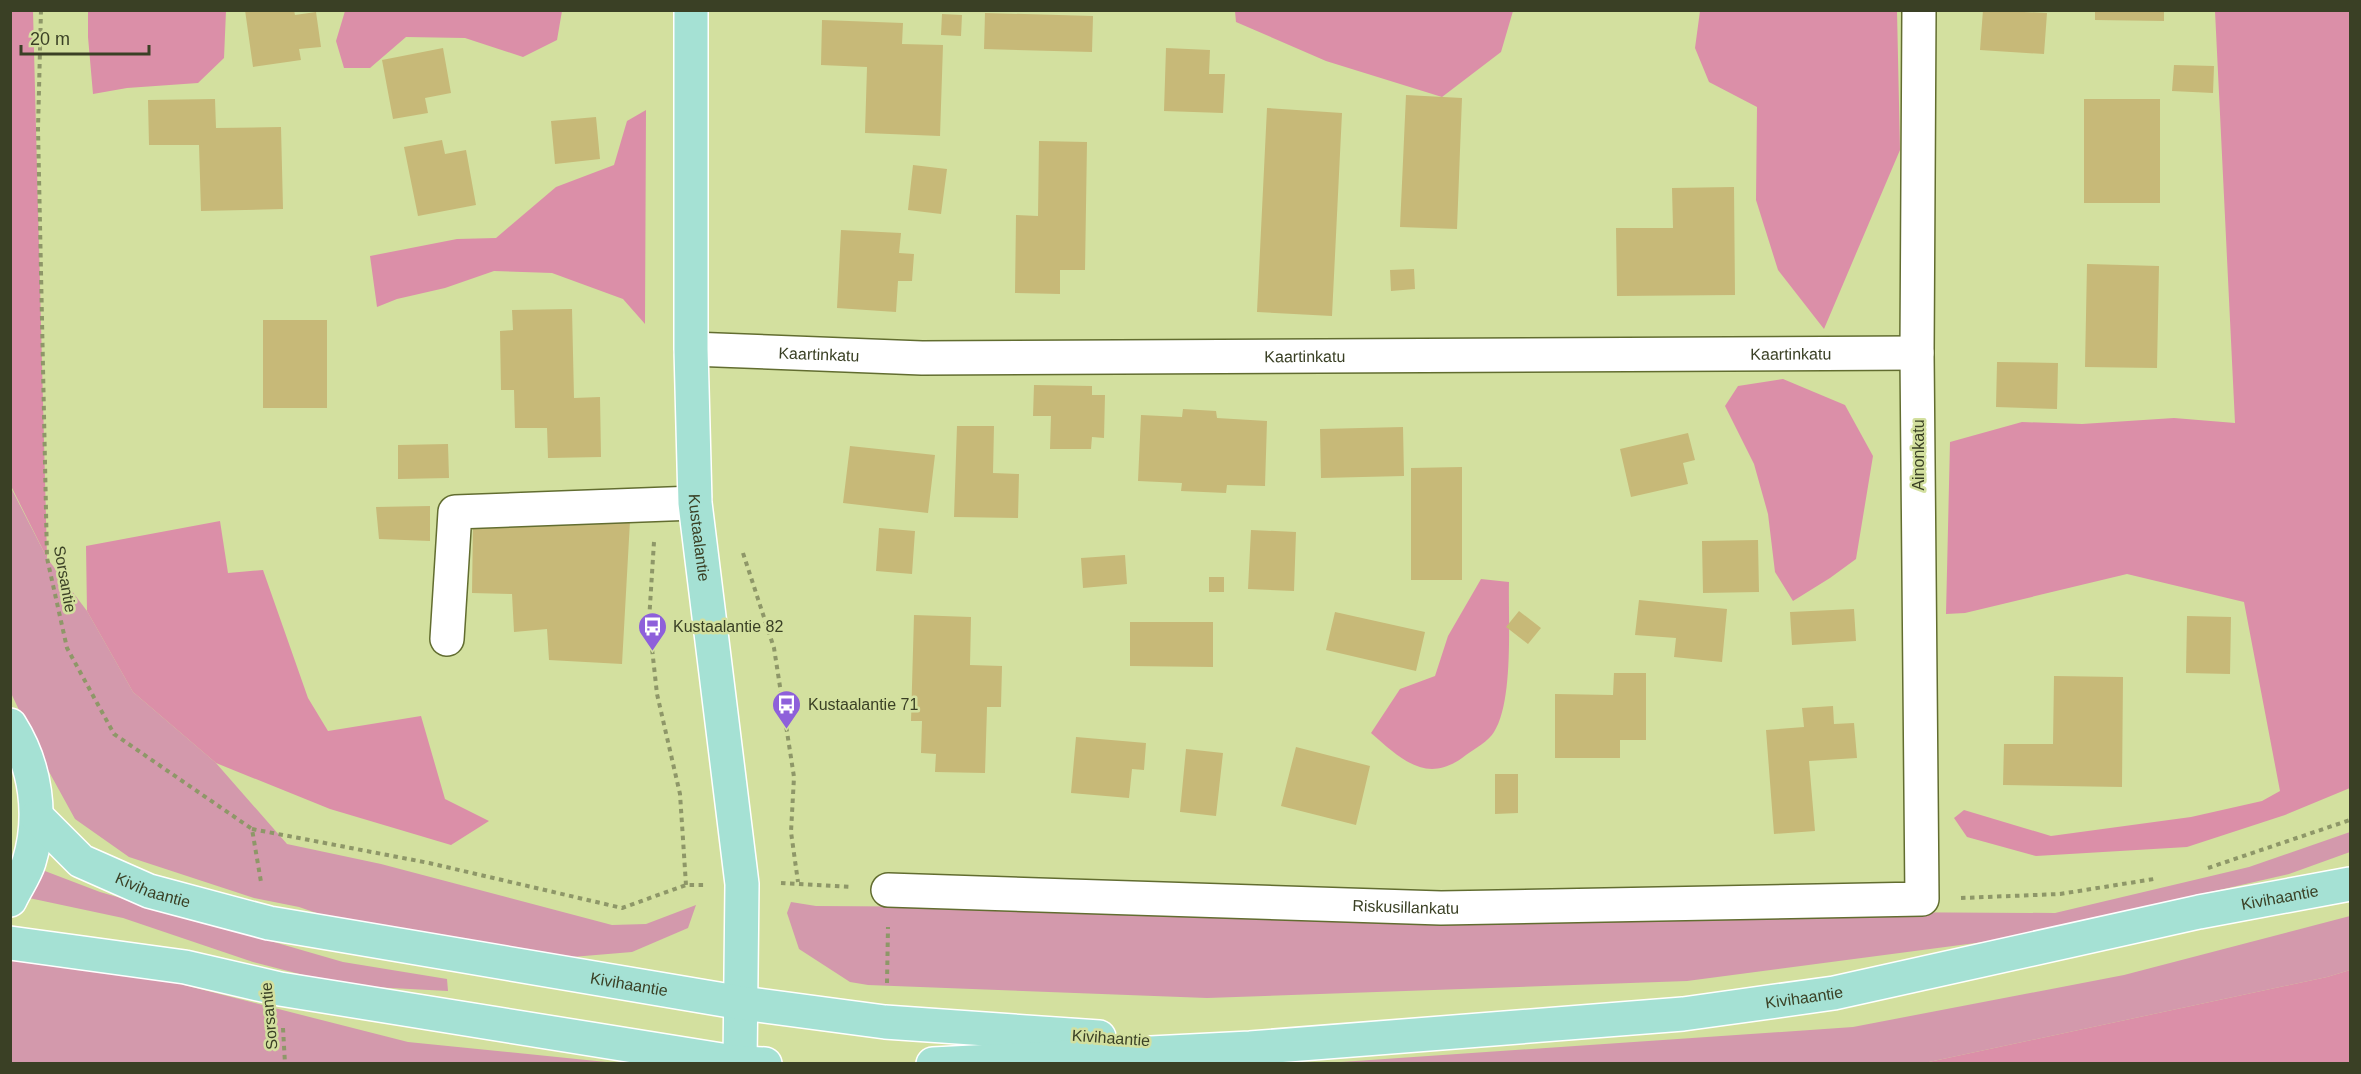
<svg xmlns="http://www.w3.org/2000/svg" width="2361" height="1074" font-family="Arial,sans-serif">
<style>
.green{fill:#d399ac}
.forest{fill:#db8fa8}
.building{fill:#c7b978}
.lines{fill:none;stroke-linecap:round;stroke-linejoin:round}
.minor-casing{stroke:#626d30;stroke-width:36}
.major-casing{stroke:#fff;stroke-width:36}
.path{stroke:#8e9768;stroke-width:4;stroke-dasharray:4.5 4.5;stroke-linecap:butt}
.minor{stroke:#fff;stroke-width:33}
.major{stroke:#a5e1d4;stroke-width:33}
.labels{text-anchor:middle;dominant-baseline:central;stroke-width:5;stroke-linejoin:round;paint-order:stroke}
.street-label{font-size:16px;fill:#3a4025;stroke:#d3e09f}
.poi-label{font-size:16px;fill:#3a4025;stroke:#d3e09f;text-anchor:start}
</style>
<rect width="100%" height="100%" fill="#d3e09f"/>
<!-- green -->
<path class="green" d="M 10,486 L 47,558 L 87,611 L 133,692 L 216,763 L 287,844 L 381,864 L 612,925 L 646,924 L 696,905 L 688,928 L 632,952 L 560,958 L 340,921 L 299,907 L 254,898 L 129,857 L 75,819 L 42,759 L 11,693 Z
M 2350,832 L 2350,852 L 2289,874 L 2006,939 L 1687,981 L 1207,998 L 868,985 L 850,982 L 799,949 L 787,913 L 791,902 L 816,906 L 2055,913 L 2249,867 Z
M 37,868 L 100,892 L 343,962 L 447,979 L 448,991 L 353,986 L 319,979 L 253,962 L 123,918 L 29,898 Z
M 2350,916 L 2350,970 L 2327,977 L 1924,1063 L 1312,1064 L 1853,1027 L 2124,975 Z
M 10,961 L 121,969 L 408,1042 L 616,1063 L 11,1063 Z"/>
<!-- forest -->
<path class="forest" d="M 10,11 L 33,11 L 47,558 L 11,486 Z
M 88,11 L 226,11 L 224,58 L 198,83 L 127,88 L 93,94 L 88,37 Z
M 345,11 L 562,10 L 562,11 L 557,40 L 523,57 L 465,38 L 406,37 L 370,68 L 344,68 L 336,41 Z
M 1235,11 L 1235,10 L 1513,11 L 1501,52 L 1442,97 L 1326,61 L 1236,22 Z
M 1700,11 L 1897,11 L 1900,150 L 1824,329 L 1778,270 L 1756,200 L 1757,107 L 1709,82 L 1695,48 Z
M 2215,11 L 2350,11 L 2350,788 L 2285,815 L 2187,847 L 2036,856 L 1967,837 L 1954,818 L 1964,810 L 2051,836 L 2191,817 L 2262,801 L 2280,791 L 2244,602 L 2127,574 L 1965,613 L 1946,614 L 1950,442 L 2022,422 L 2082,424 L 2174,418 L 2235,423 Z
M 646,110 L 645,324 L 623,299 L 552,273 L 494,271 L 445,288 L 397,299 L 377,307 L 370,256 L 457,239 L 496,238 L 556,187 L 614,165 L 627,121 Z
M 1783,379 L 1845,405 L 1873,456 L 1856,559 L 1830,578 L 1793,601 L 1775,572 L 1768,514 L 1754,464 L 1725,406 L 1738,386 Z
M 220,521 L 228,573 L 263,570 L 308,698 L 328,731 L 421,716 L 445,799 L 489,821 L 451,845 L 330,809 L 216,763 L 133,692 L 87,611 L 86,546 Z
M 1481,579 L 1509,582 C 1508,620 1514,700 1494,732 C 1489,741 1474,749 1466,755 C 1427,786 1401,759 1371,733 L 1400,689 L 1435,676 L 1448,636 Z
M 2350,970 L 2350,1063 L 1924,1063 L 2327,977 Z"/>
<!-- building -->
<path class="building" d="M 245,10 L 294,10 L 295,15 L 316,12 L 321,47 L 299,49 L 301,60 L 253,67 Z
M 1983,10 L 2047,13 L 2044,54 L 1980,50 Z
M 2095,10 L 2164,10 L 2164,21 L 2095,20 Z
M 985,13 L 1093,16 L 1092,52 L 984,49 Z
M 942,14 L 962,15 L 961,36 L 941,35 Z
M 822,20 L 903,23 L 902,44 L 943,45 L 940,136 L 865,133 L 867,67 L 821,65 Z
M 443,48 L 451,93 L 425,98 L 428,113 L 393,119 L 382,60 Z
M 1166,48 L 1210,50 L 1209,74 L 1225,74 L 1223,113 L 1164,111 Z
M 2174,65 L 2214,66 L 2213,93 L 2172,91 Z
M 1406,95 L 1462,98 L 1457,229 L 1400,227 Z
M 215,99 L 216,128 L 281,127 L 283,209 L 201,211 L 199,145 L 149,145 L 148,100 Z
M 2084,99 L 2160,99 L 2160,203 L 2084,203 Z
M 1267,108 L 1342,113 L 1332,316 L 1257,312 Z
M 596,117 L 600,159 L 555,164 L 551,121 Z
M 442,140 L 445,154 L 466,150 L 476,205 L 418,216 L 404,147 Z
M 1039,141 L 1087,142 L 1085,270 L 1060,270 L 1060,294 L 1015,293 L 1016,215 L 1038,216 Z
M 913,165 L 947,169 L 941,214 L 908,210 Z
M 1734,187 L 1735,295 L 1617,296 L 1616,228 L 1673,228 L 1672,188 Z
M 841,230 L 901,233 L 899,253 L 914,254 L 912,281 L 898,281 L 896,312 L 837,308 Z
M 2087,264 L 2159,266 L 2157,368 L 2085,367 Z
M 1414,269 L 1415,289 L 1391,291 L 1390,270 Z
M 572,309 L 574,398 L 600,397 L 601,457 L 548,458 L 547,428 L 515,428 L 514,390 L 501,390 L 500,331 L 513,330 L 512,310 Z
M 263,320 L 327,320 L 327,408 L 263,408 Z
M 1997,362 L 2058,363 L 2057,409 L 1996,407 Z
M 1034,385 L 1092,386 L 1092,395 L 1105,395 L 1104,438 L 1092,437 L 1091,449 L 1050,449 L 1051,416 L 1033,416 Z
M 1183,409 L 1216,411 L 1217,418 L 1267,421 L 1265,486 L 1227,485 L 1226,493 L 1181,491 L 1182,483 L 1138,481 L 1141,415 L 1182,417 Z
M 957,426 L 994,426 L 993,473 L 1019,474 L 1018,518 L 954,517 Z
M 1403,427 L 1404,476 L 1321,478 L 1320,429 Z
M 1688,433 L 1695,460 L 1683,463 L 1688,484 L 1631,497 L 1620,449 Z
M 448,444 L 449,478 L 398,479 L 398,445 Z
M 850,446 L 935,455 L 928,513 L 843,503 Z
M 1462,467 L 1462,580 L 1411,580 L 1411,468 Z
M 430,506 L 430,541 L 379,539 L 376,507 Z
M 630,521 L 622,664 L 549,660 L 547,629 L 514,632 L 512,594 L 472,593 L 473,524 Z
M 879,528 L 915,531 L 912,574 L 876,571 Z
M 1251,530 L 1296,532 L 1294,591 L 1248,589 Z
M 1758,540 L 1759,592 L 1703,593 L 1702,541 Z
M 1125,555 L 1127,584 L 1083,588 L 1081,558 Z
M 1209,577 L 1224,577 L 1224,592 L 1209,592 Z
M 1639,600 L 1727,609 L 1722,662 L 1674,657 L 1676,638 L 1635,635 Z
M 1854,609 L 1856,641 L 1792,645 L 1790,612 Z
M 1519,611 L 1541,628 L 1528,644 L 1506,627 Z
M 1335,612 L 1425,632 L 1416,671 L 1326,650 Z
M 914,615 L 971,617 L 970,665 L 1002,666 L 1001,707 L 987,707 L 985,773 L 935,772 L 936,754 L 921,753 L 922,721 L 911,721 Z
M 2187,616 L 2231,617 L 2230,674 L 2186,673 Z
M 1130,622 L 1213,622 L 1213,667 L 1130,666 Z
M 1614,673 L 1646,673 L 1646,740 L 1620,740 L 1620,758 L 1555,758 L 1555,694 L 1613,695 Z
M 2054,676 L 2123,677 L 2122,787 L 2003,785 L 2004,744 L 2053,744 Z
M 1833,706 L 1834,724 L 1854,723 L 1857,758 L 1809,761 L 1815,831 L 1774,834 L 1766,730 L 1804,727 L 1802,708 Z
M 1076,737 L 1146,743 L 1144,770 L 1132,769 L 1129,798 L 1071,793 Z
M 1296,747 L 1370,766 L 1356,825 L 1281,806 Z
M 1186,749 L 1223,753 L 1216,816 L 1180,812 Z
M 1495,774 L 1518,774 L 1518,813 L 1495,814 Z"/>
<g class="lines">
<defs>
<g id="minor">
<path id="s1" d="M 691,349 L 922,358 L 1917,353"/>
<path d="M 447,639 L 455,512 L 695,503"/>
<path id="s2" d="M 888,890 L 1441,908 L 1922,899 L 1917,353 L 1919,10"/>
</g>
<g id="major">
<path id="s3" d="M 691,10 L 691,349 L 695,503 L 742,884 L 740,1063"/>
<path d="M 10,725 C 36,766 43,816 29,862 C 25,875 16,887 10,900"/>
<path id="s4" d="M 37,817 L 81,861 L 149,891 L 269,923 L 742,1003 L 885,1022 L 1099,1037"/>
<path d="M 10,943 L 185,967 L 280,989 L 740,1063 L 765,1064"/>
<path id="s5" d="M 933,1064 L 1250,1048 L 1683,1014 L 1834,993 L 2199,912 L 2350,884"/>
</g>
</defs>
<!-- minor casing -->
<use href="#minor" class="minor-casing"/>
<!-- major casing -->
<use href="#major" class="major-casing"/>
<!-- path -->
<path class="path" d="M 41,10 L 38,129 L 47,558 L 67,648 L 114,734 L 252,829 L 261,882
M 654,542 L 649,621 L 657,694 L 680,794 L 686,885
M 743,553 L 774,648 L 794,777 L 791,832 L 798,882
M 252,829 L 429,863 L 622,908 L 686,885 L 705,885
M 2208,868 L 2350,820
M 781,883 L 852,887
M 1961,898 L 2060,894 L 2154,879
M 887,983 L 888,927
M 283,1028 L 285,1064"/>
<!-- minor -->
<use href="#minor" class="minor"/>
<!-- major -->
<use href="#major" class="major"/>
</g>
<!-- icons -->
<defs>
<symbol id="bus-pin" viewBox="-11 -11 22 30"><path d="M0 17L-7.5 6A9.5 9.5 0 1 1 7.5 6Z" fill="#8e60da" stroke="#d3e09f"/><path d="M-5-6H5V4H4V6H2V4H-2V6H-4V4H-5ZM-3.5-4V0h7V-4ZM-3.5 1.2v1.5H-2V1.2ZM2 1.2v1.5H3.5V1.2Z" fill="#fff"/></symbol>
</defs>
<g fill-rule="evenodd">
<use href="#bus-pin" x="636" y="610" width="33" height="45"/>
<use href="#bus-pin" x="770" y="688" width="33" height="45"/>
</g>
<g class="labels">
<!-- street labels -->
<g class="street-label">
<text stroke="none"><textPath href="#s1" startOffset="128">Kaartinkatu</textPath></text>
<text stroke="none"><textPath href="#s1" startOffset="1100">Kaartinkatu</textPath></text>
<text stroke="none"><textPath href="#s1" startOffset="614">Kaartinkatu</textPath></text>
<text transform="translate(1918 455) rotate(-90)">Ainonkatu</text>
<text stroke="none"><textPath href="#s3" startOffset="528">Kustaalantie</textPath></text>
<text transform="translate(65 579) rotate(80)">Sorsantie</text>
<text stroke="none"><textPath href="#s4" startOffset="140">Kivihaantie</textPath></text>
<text stroke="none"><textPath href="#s5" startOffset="1360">Kivihaantie</textPath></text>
<text stroke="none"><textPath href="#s2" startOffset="518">Riskusillankatu</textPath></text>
<text stroke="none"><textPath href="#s4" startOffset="626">Kivihaantie</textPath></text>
<text stroke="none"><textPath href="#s5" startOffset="874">Kivihaantie</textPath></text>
<text transform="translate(269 1016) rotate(-95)">Sorsantie</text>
<text transform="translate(1111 1038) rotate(4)">Kivihaantie</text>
</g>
<!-- poi labels -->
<g class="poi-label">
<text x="673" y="626">Kustaalantie 82</text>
<text x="808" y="704">Kustaalantie 71</text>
</g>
</g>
<!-- border -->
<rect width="2361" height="1074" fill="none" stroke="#3a4025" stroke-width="24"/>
<!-- scale -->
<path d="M21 45v9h128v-9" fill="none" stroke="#3a4025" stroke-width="3"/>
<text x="30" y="45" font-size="18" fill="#3a4025" stroke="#d3e09f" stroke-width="4.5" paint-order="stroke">20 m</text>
</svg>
